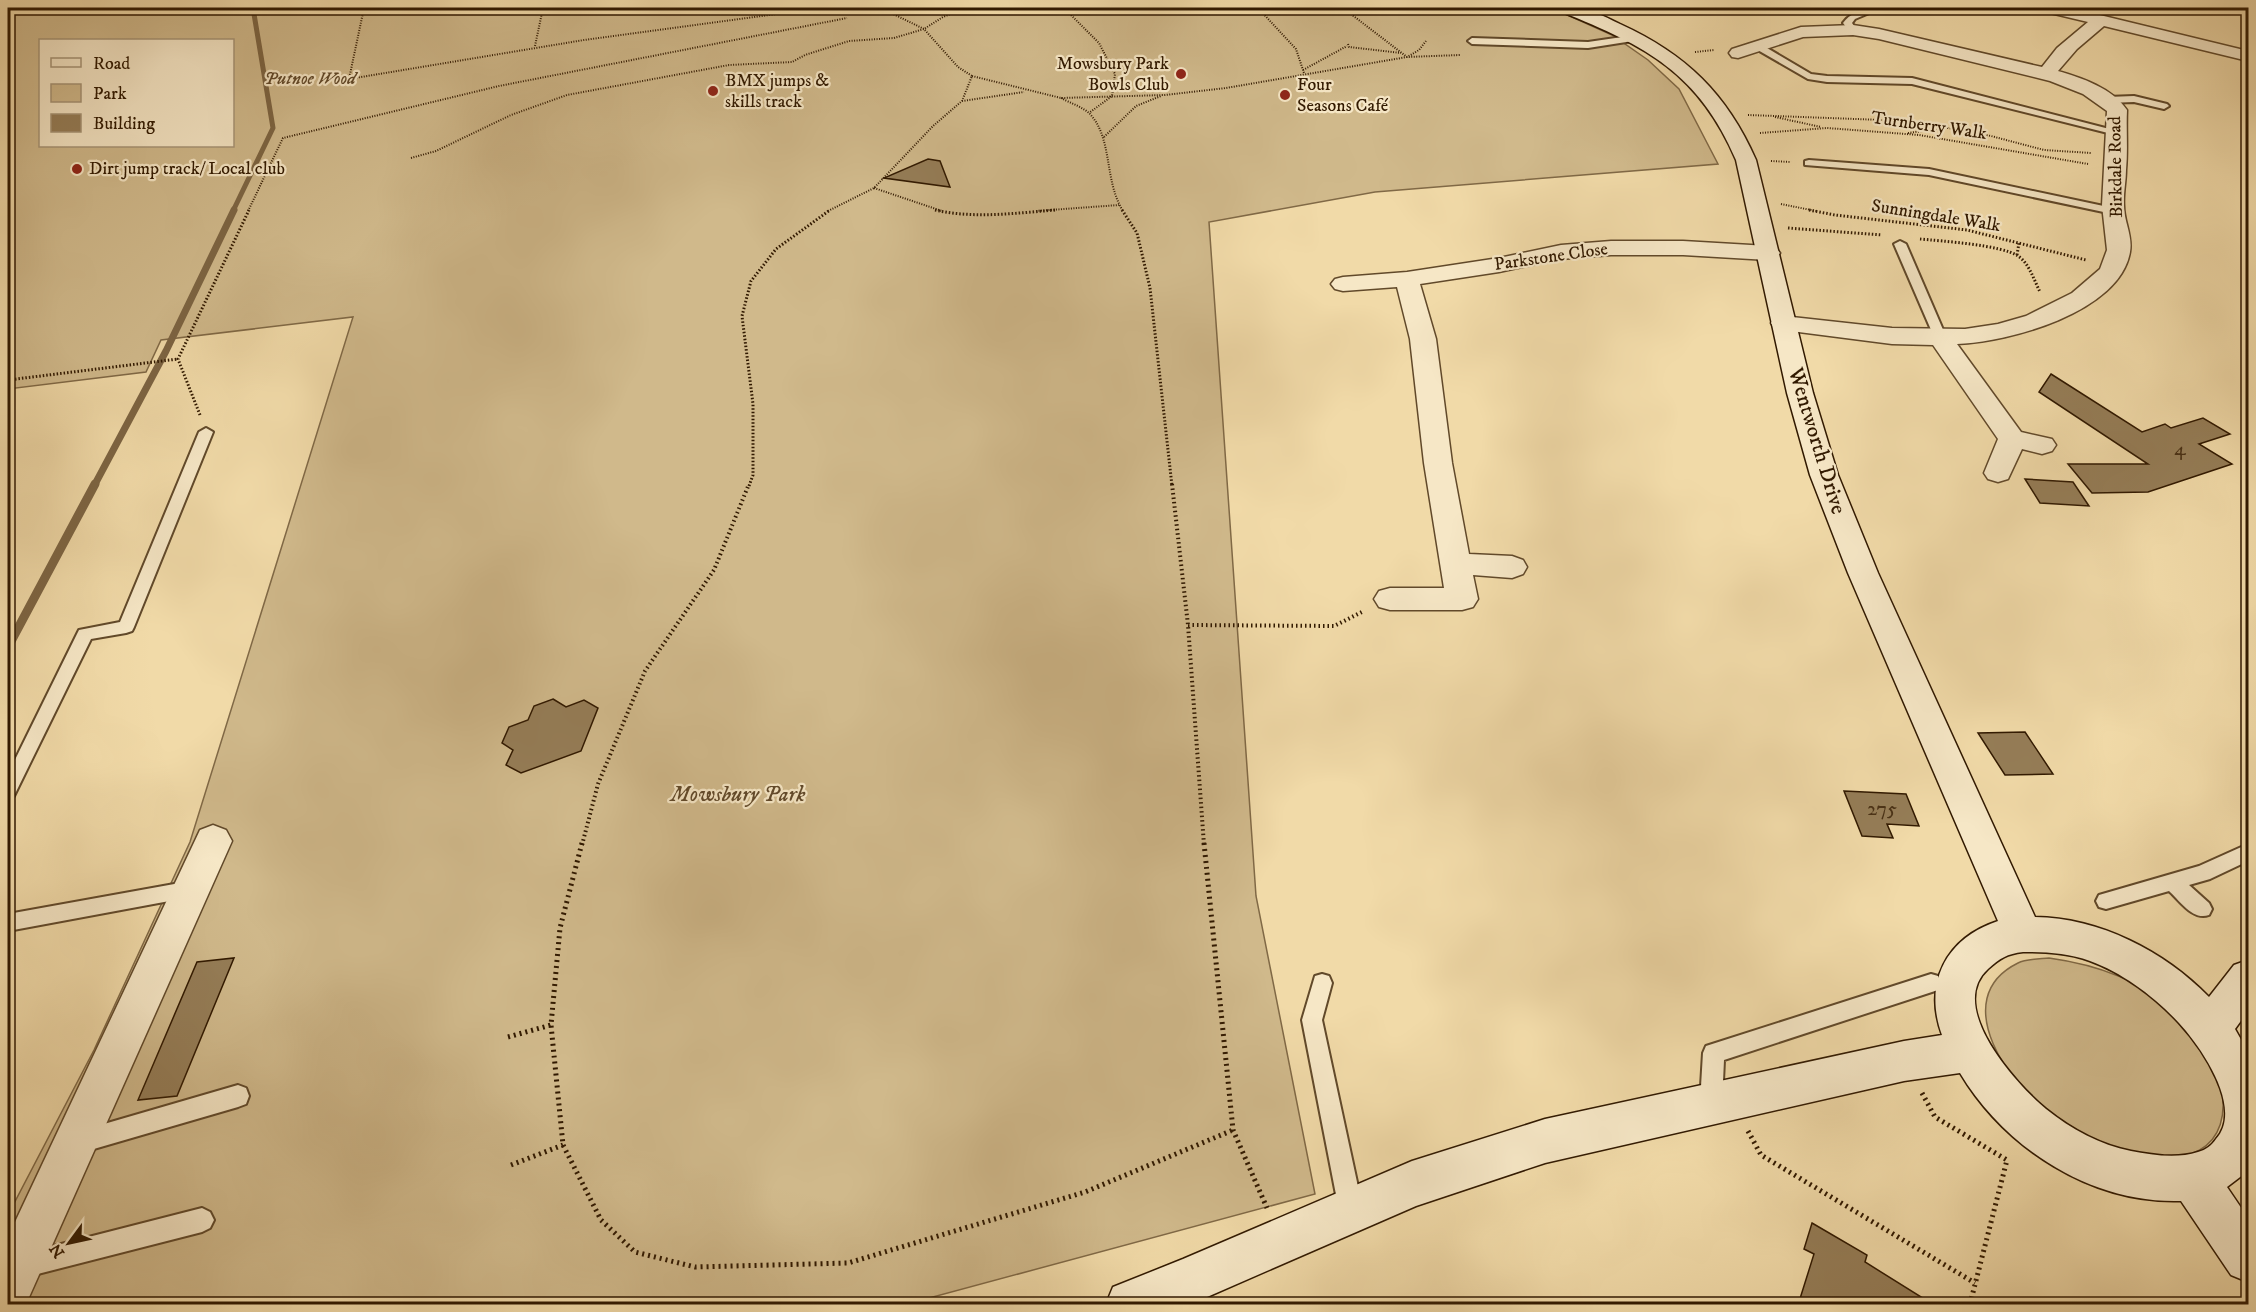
<svg xmlns="http://www.w3.org/2000/svg" width="2256" height="1312" font-family="'IM FELL DW Pica',serif">
<style>
.green{fill:#d0b98b;stroke:#806946;stroke-width:1.5;fill-rule:evenodd}
.lines{fill:none;stroke-linecap:round;stroke-linejoin:round}
.stream-far2{stroke:#7d6543;stroke-width:5}
.stream-far1{stroke:#7d6543;stroke-width:7}
.stream{stroke:#7d6543;stroke-width:9}
.building{fill:#957d57;stroke:#311900;stroke-width:1.5}
.lane-casing{stroke:#61492a;stroke-width:4}
.street-casing{stroke:#61492a;stroke-width:3}
.secondary-casing{stroke:#311900;stroke-width:3}
.path-far3{stroke:#311900;stroke-width:2;stroke-dasharray:1 1.5;stroke-linecap:butt}
.path-far2{stroke:#311900;stroke-width:3;stroke-dasharray:1.5 2;stroke-linecap:butt}
.path-far1{stroke:#311900;stroke-width:4;stroke-dasharray:1.5 3;stroke-linecap:butt}
.path{stroke:#311900;stroke-width:5;stroke-dasharray:2 4;stroke-linecap:butt}
.lane{fill:#f6e7c6;fill-rule:evenodd}
.street{fill:#f6e7c6;fill-rule:evenodd}
.secondary{fill:#f6e7c6;fill-rule:evenodd}
.poi-dot{fill:#8f2418;stroke:#f6e7c6;stroke-width:2}
.labels{text-anchor:middle;dominant-baseline:central;stroke-width:4.5;stroke-linejoin:round;paint-order:stroke}
.far-poi-label{font-size:18px;fill:#311900;stroke:#f6e7c6;text-anchor:start}
.far-park-label{font-size:18px;font-style:italic;fill:#61492a;stroke:#f6e7c6}
.far-street-label{font-size:18px;fill:#311900;stroke:#f6e7c6}
.number-label{font-size:20px;fill:#4a3216}
.street-label{font-size:22px;fill:#311900;stroke:#f6e7c6}
.park-label{font-size:22px;font-style:italic;fill:#61492a;stroke:#f6e7c6}
</style>
<rect width="100%" height="100%" fill="#f1daa8"/>
<filter id="stains"><feTurbulence type="fractalNoise" baseFrequency=".00333" numOctaves="4"/><feColorMatrix values="0 0 0 0 .2 0 0 0 0 .09 0 0 0 0 .02 0 0 0 .5 -.17"/></filter>
<radialGradient id="worn" r=".72"><stop offset=".6" stop-color="#630" stop-opacity="0"/><stop offset="1" stop-color="#630" stop-opacity=".3"/></radialGradient>
<!-- green -->
<path class="green" d="M 8,8 L 1552,8 L 1612,35 L 1648,60 L 1679,89 L 1718,164 L 1375,192 L 1209,222 L 1256,896 L 1315,1194 L 907,1304 L 8,1304 L 8,1215 L 94,1050 L 190,842 L 353,317 L 161,340 L 146,372 L 8,389 ZM 40,40 L 232,40 L 232,146 L 40,146 Z
M 2049,958 C 2092,964 2136,977 2169,1008 C 2181,1019 2196,1035 2205,1049 C 2237,1100 2230,1163 2156,1158 C 2119,1155 2086,1141 2056,1120 C 2012,1090 1945,999 2018,963 C 2026,959 2039,959 2049,958 Z"/>
<g class="lines">
<!-- stream-far2 -->
<path class="stream-far2" d="M 233,211 L 273,128 L 253,8"/>
<!-- stream-far1 -->
<path class="stream-far1" d="M 94,486 L 166,351 L 234,210"/>
<!-- stream -->
<path class="stream" d="M 8,647 L 95,484"/>
</g>
<!-- building -->
<path class="building" d="M 928,159 L 940,161 L 950,187 L 884,178 Z
M 2051,374 L 2142,432 L 2165,424 L 2171,428 L 2203,418 L 2230,434 L 2199,444 L 2232,464 L 2148,492 L 2092,493 L 2068,464 L 2148,464 L 2039,392 Z
M 2025,479 L 2073,482 L 2089,506 L 2040,503 Z
M 553,699 L 566,707 L 584,700 L 598,708 L 581,751 L 521,773 L 506,765 L 513,750 L 502,743 L 509,727 L 528,720 L 534,706 Z
M 2025,732 L 2053,774 L 2005,775 L 1978,733 Z
M 1844,791 L 1906,794 L 1919,826 L 1887,824 L 1893,838 L 1862,836 Z
M 234,958 L 177,1096 L 138,1100 L 197,962 Z
M 1812,1223 L 1867,1255 L 1865,1262 L 1934,1305 L 1798,1305 L 1814,1254 L 1804,1249 Z"/>
<g class="lines">
<defs>
<path id="lane" d="M 1870,8 L 1881,8 L 1855,19 L 1852,23 L 1857,30 L 1850,32 L 1843,23 C 1850,13 1859,12 1870,8 Z
M 1636,35 L 1639,36 L 1639,40 L 1588,48 L 1472,44 L 1468,41 L 1472,38 L 1588,42 Z
M 1756,45 L 1762,45 L 1811,74 L 1827,76 L 1912,78 L 2121,132 L 2116,135 L 1912,84 L 1827,82 L 1808,79 L 1756,49 Z
M 2134,96 L 2167,104 L 2169,106 L 2164,109 L 2134,102 L 2107,103 L 2102,100 L 2107,97 Z
M 1809,160 L 1929,169 L 2113,208 L 2119,211 L 2113,214 L 1929,175 L 1805,165 L 1805,161 Z
M 1900,241 L 1906,244 L 1947,339 L 1945,342 L 1941,343 L 1935,339 L 1894,244 Z
M 206,428 L 213,432 L 134,627 L 132,631 L 126,633 L 91,639 L 14,796 L 8,798 L 8,774 L 77,634 L 79,630 L 120,622 L 199,432 Z
M 2248,844 L 2248,861 L 2210,879 L 2189,885 L 2209,903 L 2212,909 L 2209,915 C 2193,921 2180,901 2169,891 L 2106,909 L 2099,907 L 2096,901 L 2099,895 L 2199,866 Z
M 191,881 L 198,883 L 201,889 L 198,895 L 191,897 L 8,931 L 8,914 Z
M 1322,974 L 1329,976 L 1332,983 L 1322,1020 L 1363,1210 L 1359,1218 L 1351,1222 L 1343,1218 L 1339,1210 L 1302,1020 L 1315,976 Z
M 1931,974 L 1938,976 L 1941,983 L 1938,990 L 1724,1060 L 1722,1103 L 1719,1111 L 1711,1114 L 1703,1111 L 1700,1103 L 1703,1053 L 1706,1046 Z
M 238,1085 L 246,1088 L 249,1096 L 246,1104 L 238,1107 L 80,1153 L 72,1150 L 69,1142 L 72,1134 L 80,1131 Z
M 202,1208 L 210,1212 L 214,1220 L 210,1228 L 202,1232 L 26,1277 L 18,1273 L 14,1265 L 18,1257 L 26,1253 Z"/>
<path id="street" d="M 2043,8 L 2071,8 L 2248,51 L 2248,61 L 2104,26 L 2077,49 L 2058,71 C 2082,78 2112,88 2127,110 C 2126,130 2128,150 2126,170 C 2126,182 2123,194 2124,206 C 2124,222 2133,236 2130,252 C 2120,312 2009,342 1957,344 L 2021,432 L 2052,439 L 2056,445 L 2052,451 L 2042,454 L 2022,449 L 2008,479 L 1998,482 L 1988,479 L 1984,473 L 1998,439 L 1933,345 L 1892,344 L 1783,330 L 1774,328 L 1771,323 L 1774,318 L 1783,316 L 1892,328 L 1965,329 L 1998,324 L 2026,316 L 2072,293 L 2100,269 L 2107,250 L 2102,205 L 2107,111 L 2083,94 L 2050,81 L 1879,39 L 1853,35 L 1803,37 L 1738,58 L 1732,57 L 1729,53 L 1732,49 L 1801,27 L 1853,25 L 1879,29 L 2042,67 L 2057,48 L 2088,22 L 2046,12 Z
M 1611,241 L 1683,241 L 1768,246 L 1776,248 L 1780,253 L 1776,258 L 1768,260 L 1683,255 L 1611,255 L 1561,259 L 1499,272 L 1420,284 L 1436,339 L 1452,463 L 1469,554 L 1512,556 L 1523,560 L 1527,567 L 1523,574 L 1512,578 L 1473,575 L 1478,599 L 1473,607 L 1462,610 L 1390,610 L 1379,607 L 1374,599 L 1379,591 L 1390,588 L 1444,588 L 1424,463 L 1410,339 L 1397,287 L 1343,291 L 1335,289 L 1331,284 L 1335,279 L 1343,277 L 1407,272 L 1499,258 L 1561,245 Z
M 213,825 L 226,830 L 232,841 L 26,1304 L 8,1304 L 8,1237 L 200,830 Z"/>
<path id="secondary" d="M 1559,8 C 1582,5 1600,14 1620,24 C 1686,54 1727,94 1756,160 L 1813,393 L 1838,475 L 1878,573 L 2035,917 C 2100,918 2164,951 2209,997 L 2234,965 L 2248,960 L 2248,1011 L 2235,1029 L 2248,1052 L 2248,1171 L 2227,1187 L 2248,1218 L 2248,1282 L 2231,1275 L 2181,1201 C 2091,1204 2005,1148 1960,1073 L 1904,1081 L 1545,1163 L 1416,1206 L 1191,1304 L 1106,1304 L 1113,1287 L 1183,1259 L 1412,1161 L 1545,1119 L 1904,1041 L 1942,1035 C 1923,983 1946,938 1998,921 L 1848,573 L 1810,475 L 1787,393 L 1736,160 C 1699,73 1646,46 1562,12 ZM 2023,952 C 2046,952 2068,953 2090,961 C 2123,973 2155,997 2179,1023 C 2201,1047 2244,1108 2216,1139 C 2212,1145 2206,1150 2198,1152 C 2177,1159 2152,1155 2131,1151 C 2100,1145 2071,1129 2046,1109 C 2016,1084 1946,1007 1988,969 C 2000,958 2007,954 2023,952 Z"/>
</defs>
<!-- lane casing -->
<use href="#lane" class="lane-casing"/>
<!-- street casing -->
<use href="#street" class="street-casing"/>
<!-- secondary casing -->
<use href="#secondary" class="secondary-casing"/>
<!-- path-far3 -->
<path class="path-far3" d="M 364,8 L 349,79 L 584,40 L 821,8
M 855,8 L 887,11 L 933,8
M 1064,8 L 1099,43 L 1115,74 L 1112,96 L 1089,113
M 1258,8 L 1296,49 L 1304,73
M 1343,8 L 1407,57 L 1419,50 L 1426,41
M 1348,44 L 1349,47 L 1401,53
M 535,46 L 543,8
M 1695,52 L 1714,50
M 1303,70 L 1347,46
M 972,76 L 1061,98 L 1165,95 L 1226,88 L 1407,57 L 1460,55
M 1061,98 C 1070,103 1083,107 1090,114 C 1113,139 1104,181 1123,211
M 962,101 L 1024,92
M 1748,115 L 1910,121 L 1991,136 L 2044,150 L 2091,153
M 1775,117 L 1821,127
M 1760,133 L 1827,128 L 1919,135 L 2088,164
M 1908,133 L 1945,128
M 1104,137 L 1136,106 L 1161,96
M 411,158 L 436,151 L 511,115 L 567,95 L 729,65 L 792,62 L 805,55 L 849,41 L 894,38 L 924,29 L 943,17 L 965,8
M 1771,161 L 1791,162
M 874,188 L 942,211
M 1781,204 L 1816,211
M 248,211 L 283,138 L 499,86 L 847,18
M 828,211 L 874,188 L 933,126 L 962,101 L 972,76 L 958,67 L 924,29 L 887,11
M 1036,211 L 1119,205"/>
<!-- path-far2 -->
<path class="path-far2" d="M 935,210 C 975,219 1016,213 1056,210
M 1122,210 L 1137,233 L 1150,288 L 1172,486
M 1809,210 L 1835,215 L 1967,230 L 2086,260
M 1788,228 L 1882,235
M 1920,239 C 1941,241 2002,245 2018,256 C 2029,263 2034,280 2040,292
M 2017,255 L 2019,243
M 8,380 L 178,359
M 200,415 L 178,359 L 249,210
M 749,486 L 753,475 L 753,404 L 742,316 L 751,281 L 776,249 L 830,210"/>
<!-- path-far1 -->
<path class="path-far1" d="M 1172,484 L 1188,625 L 1204,845
M 1188,625 L 1334,626 L 1364,611
M 582,845 L 598,784 L 645,671 L 714,570 L 749,484"/>
<!-- path -->
<path class="path" d="M 582,843 L 560,928 L 551,1025 L 563,1145 L 601,1220 L 635,1252 L 695,1267 L 848,1263 L 1085,1192 L 1233,1130
M 1204,843 L 1233,1130 L 1267,1208
M 508,1037 L 551,1025
M 1922,1093 L 1935,1117 L 2007,1160 L 1970,1304
M 1748,1131 L 1761,1155 L 1975,1283
M 511,1165 L 563,1145"/>
<!-- lane -->
<use href="#lane" class="lane"/>
<!-- street -->
<use href="#street" class="street"/>
<!-- secondary -->
<use href="#secondary" class="secondary"/>
</g>
<!-- markers -->
<g class="poi-dot">
<circle cx="1181" cy="74" r="6"/>
<circle cx="713" cy="91" r="6"/>
<circle cx="1285" cy="95" r="6"/>
<circle cx="77" cy="169" r="6"/>
</g>
<g class="labels">
<!-- far-poi labels -->
<g class="far-poi-label">
<text x="1169" y="64" text-anchor="end">Mowsbury Park<tspan x="1169" dy="21">Bowls Club</tspan></text>
<text x="725" y="81">BMX jumps &amp;<tspan x="725" dy="21">skills track</tspan></text>
<text x="1297" y="85">Four<tspan x="1297" dy="21">Seasons Café</tspan></text>
<text x="89" y="169">Dirt jump track/ Local club</text>
</g>
<!-- far-park labels -->
<g class="far-park-label">
<text x="310" y="79">Putnoe Wood</text>
</g>
<!-- far-street labels -->
<g class="far-street-label">
<text transform="translate(1929 126) rotate(8)">Turnberry Walk</text>
<text transform="translate(2116 167) rotate(-91)">Birkdale Road</text>
<text transform="translate(1936 216) rotate(9)">Sunningdale Walk</text>
<text transform="translate(1551 257) rotate(-8)">Parkstone Close</text>
</g>
<!-- number labels -->
<g class="number-label">
<text x="2180" y="449">4</text>
<text x="1882" y="809">275</text>
</g>
<!-- street labels -->
<g class="street-label">
<text transform="translate(1817 441) rotate(73)">Wentworth Drive</text>
</g>
<!-- park labels -->
<g class="park-label">
<text x="738" y="794">Mowsbury Park</text>
</g>
</g>
<!-- margin -->
<rect width="2256" height="1312" fill="none" stroke="#f1daa8" stroke-width="30"/>
<rect x="9" y="9" width="2238" height="1294" fill="none" stroke="#311900" stroke-width="3"/>
<rect x="15" y="15" width="2226" height="1282" fill="none" stroke="#311900" stroke-width="1.5"/>
<!-- legend -->
<rect x="39" y="39" width="195" height="108" fill="#f6e7c6" stroke="#a79577" stroke-width="1.5"/>
<rect x="51" y="58" width="30" height="9" fill="#f6e7c6" stroke="#a79577" stroke-width="1.5"/>
<text x="93" y="69" font-size="18" fill="#311900">Road</text>
<rect x="51" y="84" width="30" height="18" fill="#d0b98b" stroke="#a79577" stroke-width="1.5"/>
<text x="93" y="99" font-size="18" fill="#311900">Park</text>
<rect x="51" y="114" width="30" height="18" fill="#957d57" stroke="#a79577" stroke-width="1.5"/>
<text x="93" y="129" font-size="18" fill="#311900">Building</text>
<!-- north arrow -->
<g transform="translate(69 1243) rotate(237)" stroke="#f6e7c6" stroke-width="4.5" paint-order="stroke">
<path d="M0-4.5L10 22L0 15L-10 22Z" fill="#311900"/>
<text y="-9" font-size="16" font-weight="bold" text-anchor="middle" fill="#311900">N</text>
</g>
<rect width="100%" height="100%" filter="url(#stains)"/>
<rect width="100%" height="100%" fill="url(#worn)"/>
</svg>
